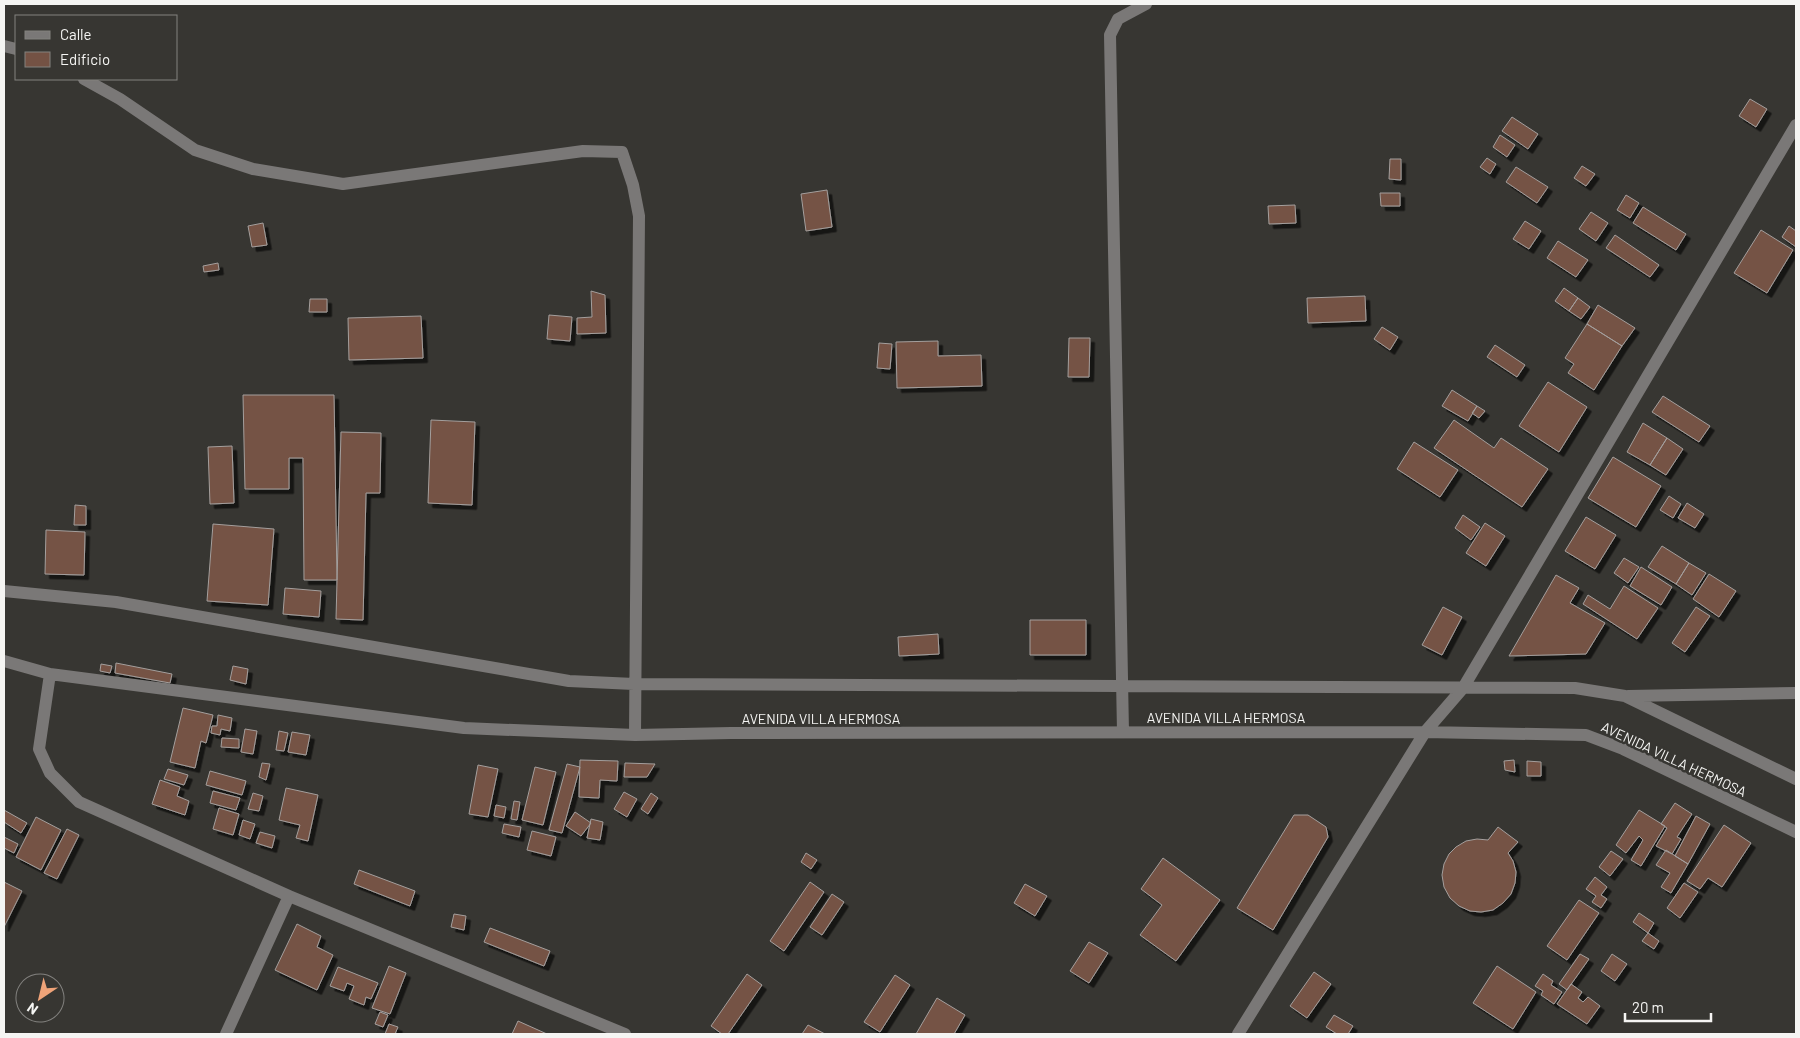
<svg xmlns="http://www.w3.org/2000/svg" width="1800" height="1038" font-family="Barlow,sans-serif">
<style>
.building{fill:#745244;stroke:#a49f9d;filter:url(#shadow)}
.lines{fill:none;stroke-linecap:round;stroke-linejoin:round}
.minor{stroke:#7a7877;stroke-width:12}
.labels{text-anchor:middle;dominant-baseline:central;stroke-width:5;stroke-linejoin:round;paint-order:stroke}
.street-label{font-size:14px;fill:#f5f5f3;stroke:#373632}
</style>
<defs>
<filter id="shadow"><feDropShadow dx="4.5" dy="4.5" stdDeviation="0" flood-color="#0009"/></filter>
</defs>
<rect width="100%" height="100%" fill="#373632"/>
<!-- building -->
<path class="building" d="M 1750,99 L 1767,109 L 1756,127 L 1739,116 Z
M 1512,117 L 1538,134 L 1528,149 L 1502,131 Z
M 1500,135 L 1515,145 L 1507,157 L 1493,147 Z
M 1487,158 L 1496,164 L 1490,174 L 1480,167 Z
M 1390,159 L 1401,159 L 1401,180 L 1389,179 Z
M 1582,166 L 1595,174 L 1586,186 L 1574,178 Z
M 1516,167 L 1548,187 L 1537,203 L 1506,182 Z
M 827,190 L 832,227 L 806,231 L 801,194 Z
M 1380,193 L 1400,193 L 1400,206 L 1381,206 Z
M 1626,195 L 1639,203 L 1630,218 L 1617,210 Z
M 1295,205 L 1296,223 L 1269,224 L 1268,206 Z
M 1643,207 L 1686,234 L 1676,250 L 1633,223 Z
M 1591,212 L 1608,223 L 1596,241 L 1579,229 Z
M 1525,221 L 1541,231 L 1529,249 L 1513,239 Z
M 263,223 L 267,245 L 252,247 L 248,226 Z
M 1789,226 L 1796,231 L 1796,247 L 1782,237 Z
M 1761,230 L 1793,250 L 1767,293 L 1734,273 Z
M 1615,235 L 1659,265 L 1650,277 L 1606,248 Z
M 1558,241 L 1588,260 L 1576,277 L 1547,258 Z
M 218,263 L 219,270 L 204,272 L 203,266 Z
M 1564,288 L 1578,298 L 1569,311 L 1555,301 Z
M 591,291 L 605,295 L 606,333 L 577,334 L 577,318 L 592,317 Z
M 1365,296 L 1366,321 L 1308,323 L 1307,298 Z
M 1578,298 L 1590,307 L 1581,319 L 1569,311 Z
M 310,299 L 327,299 L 327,312 L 309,312 Z
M 1598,305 L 1635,328 L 1622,346 L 1587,324 Z
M 549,315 L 572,317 L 570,341 L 547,339 Z
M 421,316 L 423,358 L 349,360 L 348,318 Z
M 1587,324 L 1622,346 L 1594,390 L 1568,373 L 1574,364 L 1565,358 Z
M 1382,327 L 1398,337 L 1390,350 L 1374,339 Z
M 1069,338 L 1090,338 L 1089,377 L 1068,377 Z
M 938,341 L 938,356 L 981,355 L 982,386 L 897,388 L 896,342 Z
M 879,343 L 892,344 L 890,369 L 877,368 Z
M 1495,345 L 1525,365 L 1517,377 L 1487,357 Z
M 1548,382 L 1587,407 L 1559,452 L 1519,426 Z
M 1452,390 L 1477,406 L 1468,421 L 1442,406 Z
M 243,395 L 334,395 L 337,580 L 304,580 L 303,458 L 289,458 L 289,489 L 245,489 Z
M 1663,396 L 1710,426 L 1699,442 L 1652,412 Z
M 1477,406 L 1485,411 L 1479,418 L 1472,413 Z
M 431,420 L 475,422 L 472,505 L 428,503 Z
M 1454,420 L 1494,448 L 1501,438 L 1548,469 L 1522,507 L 1434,448 Z
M 1643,423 L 1667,438 L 1650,465 L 1627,452 Z
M 341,432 L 381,433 L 380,493 L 366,493 L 363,620 L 336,619 Z
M 1667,438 L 1683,449 L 1666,475 L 1650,465 Z
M 1414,442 L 1458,470 L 1440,497 L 1397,469 Z
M 232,446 L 234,503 L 210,504 L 208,447 Z
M 1613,457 L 1661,486 L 1636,527 L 1588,498 Z
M 1669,496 L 1681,504 L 1673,518 L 1660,510 Z
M 1687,503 L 1704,514 L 1695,528 L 1678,518 Z
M 75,505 L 86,506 L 86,525 L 74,525 Z
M 1463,515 L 1480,527 L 1471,540 L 1455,528 Z
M 1586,517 L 1616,535 L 1595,569 L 1565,551 Z
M 1485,523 L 1505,536 L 1486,566 L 1466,553 Z
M 213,524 L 274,529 L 268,605 L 207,601 Z
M 46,530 L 85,532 L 84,575 L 45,574 Z
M 1662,546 L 1689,563 L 1676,584 L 1648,567 Z
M 1624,558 L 1639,567 L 1628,583 L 1614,573 Z
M 1689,563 L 1706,573 L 1692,595 L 1676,584 Z
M 1641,567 L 1672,587 L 1661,605 L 1630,586 Z
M 1709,574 L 1736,591 L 1719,617 L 1693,599 Z
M 1556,575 L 1579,588 L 1570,603 L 1605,623 L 1586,654 L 1509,656 Z
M 1624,586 L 1658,608 L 1637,639 L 1583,604 L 1588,595 L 1610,609 Z
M 285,588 L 321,591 L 319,617 L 283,614 Z
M 1443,607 L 1462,617 L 1442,655 L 1422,645 Z
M 1696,607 L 1710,616 L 1685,652 L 1672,643 Z
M 1030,620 L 1086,620 L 1086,655 L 1030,655 Z
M 938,634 L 939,654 L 899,656 L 898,637 Z
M 116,663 L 172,674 L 170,683 L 115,673 Z
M 101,664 L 112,666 L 110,673 L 100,671 Z
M 233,666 L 248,669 L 246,684 L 230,680 Z
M 183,708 L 213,715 L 206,743 L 201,741 L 195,768 L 170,762 Z
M 218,715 L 232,718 L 230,731 L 221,729 L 220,735 L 211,733 L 212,726 L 217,726 Z
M 245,729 L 257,731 L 253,754 L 241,752 Z
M 279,731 L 288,733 L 284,751 L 276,750 Z
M 292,732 L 310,735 L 306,755 L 288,752 Z
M 222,738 L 239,739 L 239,748 L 221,747 Z
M 580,760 L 618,761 L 617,781 L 600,780 L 599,798 L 579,797 Z
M 1514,760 L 1515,772 L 1505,770 L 1504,761 Z
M 1527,761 L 1541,762 L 1541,776 L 1527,776 Z
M 262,763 L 270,764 L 266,780 L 259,777 Z
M 625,763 L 655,764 L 647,777 L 624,777 Z
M 567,764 L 580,767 L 562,833 L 549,830 Z
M 478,765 L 498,769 L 488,817 L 469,814 Z
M 535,767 L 556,772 L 543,825 L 522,820 Z
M 168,769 L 188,775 L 184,785 L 164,779 Z
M 210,771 L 246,781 L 242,795 L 206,785 Z
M 160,780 L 180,787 L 177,796 L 189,801 L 185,815 L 152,804 Z
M 286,788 L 318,795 L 308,841 L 296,838 L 300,825 L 279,820 Z
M 213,791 L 240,798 L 236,810 L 210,803 Z
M 624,792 L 637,799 L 627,817 L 614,809 Z
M 253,793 L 263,796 L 259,811 L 248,809 Z
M 651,793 L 658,798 L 648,814 L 641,809 Z
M 514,801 L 520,802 L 517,820 L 511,819 Z
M 1675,803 L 1692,814 L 1677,837 L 1681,839 L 1672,854 L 1656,846 L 1667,828 L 1661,824 Z
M 496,805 L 506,807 L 504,818 L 494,816 Z
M 219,808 L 239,814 L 233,835 L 213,829 Z
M 4,810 L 27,823 L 21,833 L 4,822 Z
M 1639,810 L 1665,826 L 1641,866 L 1631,860 L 1643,840 L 1639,836 L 1626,853 L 1616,845 Z
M 575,812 L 591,823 L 581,836 L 566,826 Z
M 1294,815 L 1308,815 L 1326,827 L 1328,837 L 1273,930 L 1237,908 Z
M 1696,816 L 1710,824 L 1688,864 L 1675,856 Z
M 36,817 L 61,830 L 41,870 L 16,857 Z
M 591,819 L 603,822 L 600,840 L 587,838 Z
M 243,820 L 255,824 L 250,839 L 239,835 Z
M 504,824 L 521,827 L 519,837 L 502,833 Z
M 1724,825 L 1751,843 L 1722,887 L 1708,878 L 1700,889 L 1687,881 Z
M 1498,827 L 1518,842 L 1508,853 L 1513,861 L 1516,872 L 1515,883 L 1511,894 L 1503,903 L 1493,910 L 1481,912 L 1470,911 L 1459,906 L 1450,898 L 1444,887 L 1442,875 L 1444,864 L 1449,854 L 1456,847 L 1466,841 L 1477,839 L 1488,840 Z
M 67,829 L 79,835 L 57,879 L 44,873 Z
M 532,831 L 556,837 L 551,856 L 527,850 Z
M 260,832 L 275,836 L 272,848 L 256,843 Z
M 4,837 L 18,844 L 14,853 L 4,848 Z
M 1666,850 L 1688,864 L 1671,893 L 1661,887 L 1670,873 L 1656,865 Z
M 1611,851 L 1623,859 L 1610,876 L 1599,867 Z
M 806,853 L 817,860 L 811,869 L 801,862 Z
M 1163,858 L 1220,900 L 1176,961 L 1140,935 L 1162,905 L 1141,889 Z
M 359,870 L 415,891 L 410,906 L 354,884 Z
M 1595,877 L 1607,887 L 1601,895 L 1607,899 L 1601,908 L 1592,902 L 1596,896 L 1586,889 Z
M 4,882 L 22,891 L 4,927 Z
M 810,882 L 824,892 L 784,951 L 770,941 Z
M 1684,883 L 1698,892 L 1680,918 L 1667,908 Z
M 1025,884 L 1047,896 L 1035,916 L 1014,903 Z
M 832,894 L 844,902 L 822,935 L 810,927 Z
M 1579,900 L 1599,913 L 1567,960 L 1547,946 Z
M 1639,913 L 1654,923 L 1648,933 L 1633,922 Z
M 454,914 L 466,916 L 464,930 L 451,927 Z
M 297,924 L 321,936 L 317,947 L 333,955 L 317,990 L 275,970 Z
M 490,928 L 550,951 L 544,966 L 484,942 Z
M 1648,933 L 1659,941 L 1654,949 L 1642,941 Z
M 1089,942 L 1108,953 L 1089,983 L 1070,971 Z
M 1580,954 L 1589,959 L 1567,990 L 1559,984 Z
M 1612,954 L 1627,964 L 1615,981 L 1601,971 Z
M 389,966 L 406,973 L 390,1014 L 372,1008 Z
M 1497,966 L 1536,992 L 1513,1029 L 1473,1003 Z
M 338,967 L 378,983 L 371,999 L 366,997 L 364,1005 L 349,999 L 354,986 L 347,983 L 344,991 L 330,986 Z
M 1314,972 L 1331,984 L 1307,1018 L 1290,1006 Z
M 747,974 L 762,985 L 728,1034 L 722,1034 L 711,1026 Z
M 1543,974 L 1553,981 L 1551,985 L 1562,992 L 1554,1004 L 1541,995 L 1543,991 L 1535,986 Z
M 895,975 L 910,985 L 880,1032 L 864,1022 Z
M 1571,984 L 1582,992 L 1578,998 L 1583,1002 L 1588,997 L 1600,1006 L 1587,1024 L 1557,1004 Z
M 937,998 L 965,1015 L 954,1034 L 916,1034 Z
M 380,1012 L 388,1015 L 383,1027 L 375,1024 Z
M 1334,1015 L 1353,1026 L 1348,1034 L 1337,1034 L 1326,1027 Z
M 518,1021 L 547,1034 L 512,1034 Z
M 389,1024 L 398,1027 L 395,1034 L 385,1034 Z
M 808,1025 L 825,1034 L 802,1034 Z"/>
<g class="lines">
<!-- minor -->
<path class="minor" d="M 4,46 L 16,49
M 84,79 L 120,99 L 195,150 L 253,169 L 343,184 L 583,151 L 622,152 L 633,185 L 639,216 L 635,735
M 4,591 L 116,602 L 569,681 L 634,684 L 1575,688 L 1625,696 L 1796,779
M 4,661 L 50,674 L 464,728 L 635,735 L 731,733 L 1425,732 L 1586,735 L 1623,749 L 1796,832
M 50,674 L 39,749 L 50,773 L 79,802 L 289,896 L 625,1034
M 1628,696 L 1796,693
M 1123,732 L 1110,35 L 1118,19 L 1146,4
M 226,1034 L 289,896
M 1238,1034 L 1425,732 L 1463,688 L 1796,125"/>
</g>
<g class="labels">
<!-- street labels -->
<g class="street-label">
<text x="1226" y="717">AVENIDA VILLA HERMOSA</text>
<text x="821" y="718">AVENIDA VILLA HERMOSA</text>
<text transform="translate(1674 759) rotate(25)">AVENIDA VILLA HERMOSA</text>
</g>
</g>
<!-- border -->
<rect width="1800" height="1038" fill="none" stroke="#f5f5f3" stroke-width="10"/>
<!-- legend -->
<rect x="15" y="15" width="162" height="65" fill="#373632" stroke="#83827f"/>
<rect x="25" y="31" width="25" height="8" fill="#7a7877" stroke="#83827f"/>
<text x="60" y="40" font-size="15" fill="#f5f5f3">Calle</text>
<rect x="25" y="52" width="25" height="15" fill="#745244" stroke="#83827f"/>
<text x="60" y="65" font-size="15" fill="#f5f5f3">Edificio</text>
<!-- north arrow -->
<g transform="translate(40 998) rotate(215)"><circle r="24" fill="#373632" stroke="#83827f"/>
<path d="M0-4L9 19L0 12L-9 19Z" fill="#efa378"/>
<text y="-8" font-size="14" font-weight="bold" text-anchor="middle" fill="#f5f5f3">N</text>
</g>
<!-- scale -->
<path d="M1625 1013v8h86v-8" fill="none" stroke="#f5f5f3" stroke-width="2.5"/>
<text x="1632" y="1013" font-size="15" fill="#f5f5f3" stroke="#373632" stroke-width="4" paint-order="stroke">20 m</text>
</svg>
